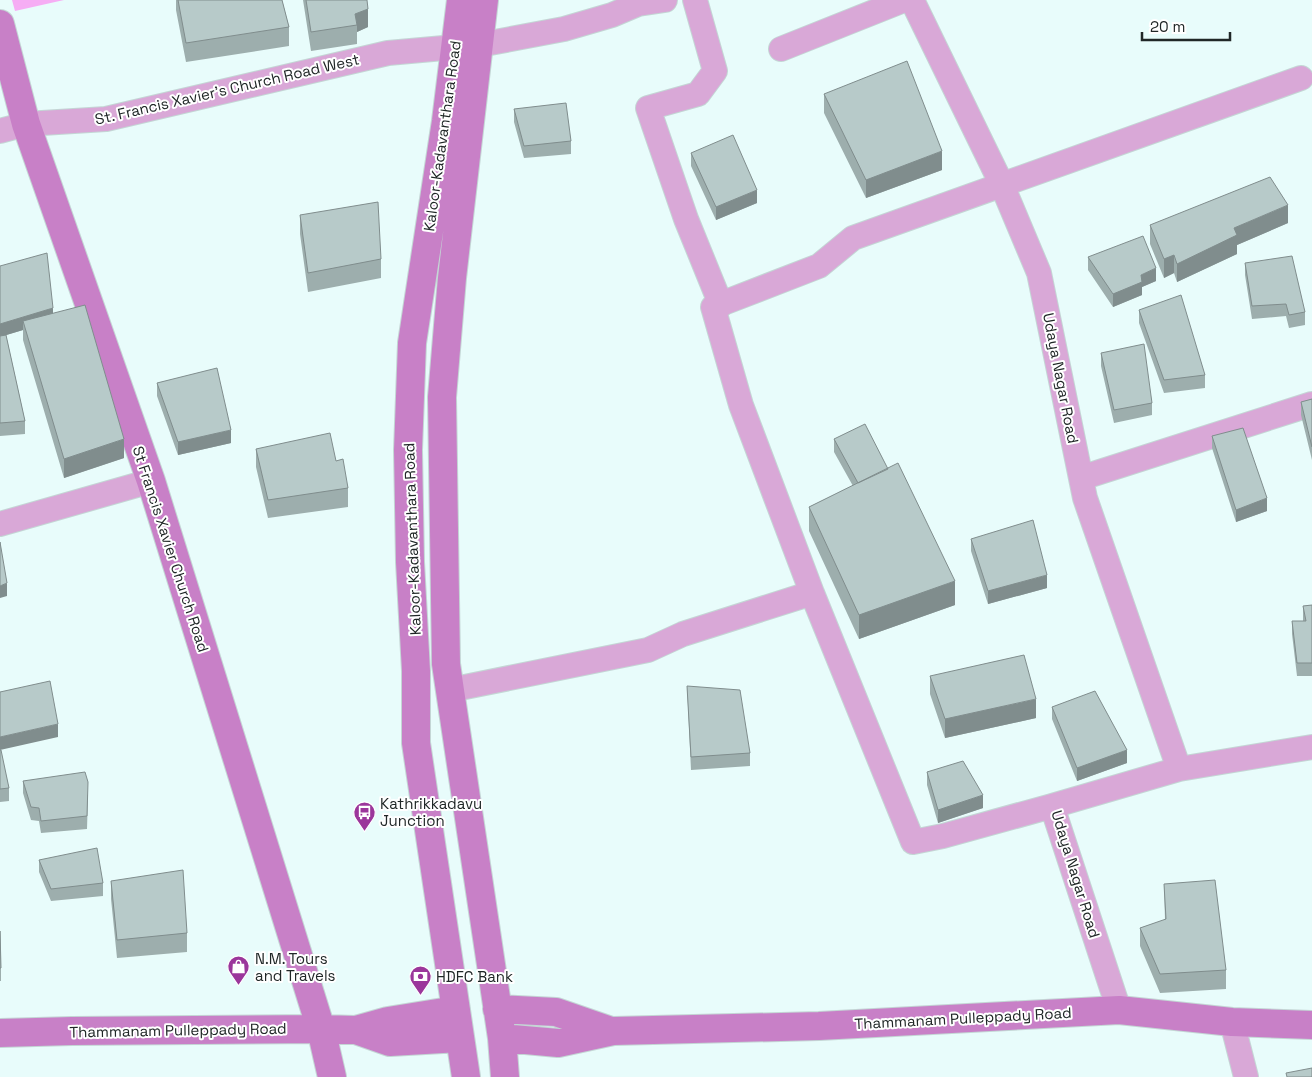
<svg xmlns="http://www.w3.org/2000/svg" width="1312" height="1077" font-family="'Space Grotesk',sans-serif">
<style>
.green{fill:#f6adf4}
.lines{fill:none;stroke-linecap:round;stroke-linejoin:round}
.street-casing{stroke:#c4d6d5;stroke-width:26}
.secondary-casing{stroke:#c4d6d5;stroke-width:30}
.street{stroke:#d9a8d7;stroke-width:24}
.secondary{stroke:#c880c7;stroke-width:28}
.wall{fill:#9daead}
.shaded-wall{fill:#808d8d}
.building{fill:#b7cac9;stroke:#808d8d}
.labels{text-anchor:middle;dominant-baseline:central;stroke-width:4;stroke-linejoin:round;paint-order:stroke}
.street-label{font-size:15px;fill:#202727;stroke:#fff}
.poi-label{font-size:15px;fill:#202727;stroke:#fff;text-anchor:start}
</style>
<rect width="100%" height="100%" fill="#e8fcfb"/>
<!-- green -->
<path class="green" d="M 12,0 L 64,0 L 15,11 Z"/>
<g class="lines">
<defs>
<path id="street" d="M 695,0 L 715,71 L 698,94 L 648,108 L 686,219 L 721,305
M 912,0 L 1002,185 L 1039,273 L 1085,498 L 1179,769
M 479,45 L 564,29 L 612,15 L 638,4 L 665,0
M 781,49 L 904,0
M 0,131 L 26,124 L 106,119 L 388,53 L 455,47
M 1081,478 L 1312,404
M 0,524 L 151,481
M 450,690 L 648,650 L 683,634 L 812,593
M 1052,806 L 943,836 L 913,842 L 812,593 L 741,405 L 713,307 L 819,266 L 853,238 L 1301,78
M 1119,1010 L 1052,806 L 1179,769 L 1312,747
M 1232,1022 L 1246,1077"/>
<path id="secondary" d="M 461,0 L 446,121 L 412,343 L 408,450 L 410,562 L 416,671 L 416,743 L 466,1077
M 484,0 L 452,278 L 442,397 L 446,664 L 502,1038 L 505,1077
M 0,24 L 26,124 L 151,481 L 321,1029 L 332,1077
M 497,1009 L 556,1012 L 611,1031
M 356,1030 L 388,1021 L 456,1010
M 0,1033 L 72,1031 L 321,1029 L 356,1030 L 390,1042 L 460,1038
M 502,1038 L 558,1043 L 613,1031 L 819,1026 L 1119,1010 L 1232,1022 L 1312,1025"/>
</defs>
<!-- street casing -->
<use href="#street" class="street-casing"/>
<!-- secondary casing -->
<use href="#secondary" class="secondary-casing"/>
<!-- street -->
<use href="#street" class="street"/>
<!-- secondary -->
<use href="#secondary" class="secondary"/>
</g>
<!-- wall -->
<path class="wall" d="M 176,0 L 282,0 L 289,27 L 289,46 L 186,62 L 176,10 Z
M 303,0 L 367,0 L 368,27 L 357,32 L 357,44 L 311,51 Z
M 824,94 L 942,170 L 866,198 L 824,113 Z
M 514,109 L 571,141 L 571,154 L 524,158 L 514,122 Z
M 691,153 L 757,203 L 716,220 L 691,166 Z
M 300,215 L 381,259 L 381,278 L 308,292 L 300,234 Z
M 1288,223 L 1237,245 L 1237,254 L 1177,282 L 1174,273 L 1164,278 L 1150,244 L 1150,225 Z
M 1088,257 L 1156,281 L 1142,287 L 1142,295 L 1113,307 L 1088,270 Z
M 1245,263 L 1305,312 L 1305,325 L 1289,328 L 1286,316 L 1252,319 L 1245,275 Z
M 0,266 L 53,314 L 124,458 L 64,478 L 23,340 L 23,330 L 6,335 L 25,421 L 25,434 L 0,436 Z
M 1139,310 L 1205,375 L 1205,388 L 1164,393 L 1139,323 Z
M 1101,353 L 1152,403 L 1152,415 L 1114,423 L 1101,366 Z
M 157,383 L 231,443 L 178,455 L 157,396 Z
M 1312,399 L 1312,460 L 1301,415 L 1301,402 Z
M 1212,436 L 1267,511 L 1236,522 L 1212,448 Z
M 834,439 L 888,469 L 955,605 L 859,639 L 809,531 L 809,507 L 853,486 L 834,452 Z
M 256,449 L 336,461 L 348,488 L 348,507 L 268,518 L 256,467 Z
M 971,539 L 1047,588 L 988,604 L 971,551 Z
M 1312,605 L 1312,676 L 1297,676 L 1292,634 L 1292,621 L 1303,621 L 1303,606 Z
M 930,676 L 1036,718 L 945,738 L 930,694 Z
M 687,686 L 750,753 L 750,766 L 691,770 Z
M 1052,707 L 1127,763 L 1077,781 L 1052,719 Z
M 0,750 L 9,788 L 9,801 L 0,802 Z
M 927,772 L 983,808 L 938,823 L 927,785 Z
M 23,781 L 88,795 L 87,829 L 41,833 L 39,821 L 31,820 L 23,793 Z
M 39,860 L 103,883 L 103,896 L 51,901 L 39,872 Z
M 111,881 L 187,933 L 187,952 L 117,958 L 111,899 Z
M 1164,884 L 1226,970 L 1226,989 L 1160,993 L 1140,946 L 1140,928 L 1165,920 Z
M 0,931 L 1,968 L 1,981 L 0,981 Z"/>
<!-- shaded-wall -->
<path class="shaded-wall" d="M 368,9 L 368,27 L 357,32 L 357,25 L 355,14 Z
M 942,151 L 942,170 L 866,198 L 866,180 Z
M 757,190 L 757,203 L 716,220 L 716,207 Z
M 1288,205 L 1288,223 L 1237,245 L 1237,254 L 1177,282 L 1177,264 L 1234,228 Z
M 1174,255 L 1174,273 L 1164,278 L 1164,259 Z
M 1156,268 L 1156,281 L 1142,287 L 1142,295 L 1113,307 L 1113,294 L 1141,275 Z
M 53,308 L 53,321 L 23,321 L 23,330 L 0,337 L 0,324 Z
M 231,430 L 231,443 L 178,455 L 178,442 Z
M 124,439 L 124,458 L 64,478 L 64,459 Z
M 1267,498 L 1267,511 L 1236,522 L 1236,510 Z
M 1047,575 L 1047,588 L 988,604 L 988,591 Z
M 955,581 L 955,605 L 859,639 L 859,615 Z
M 7,583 L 7,596 L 0,598 L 0,586 Z
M 1036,699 L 1036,718 L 945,738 L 945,719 Z
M 58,724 L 58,737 L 0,750 L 0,737 Z
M 1127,750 L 1127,763 L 1077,781 L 1077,768 Z
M 983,795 L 983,808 L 938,823 L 938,810 Z"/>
<!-- building -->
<path class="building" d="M 178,0 L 282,0 L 289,27 L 186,43 Z
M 306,0 L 367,0 L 368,9 L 355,14 L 357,25 L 311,32 Z
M 907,61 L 942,151 L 866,180 L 824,94 Z
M 566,103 L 571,141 L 524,146 L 514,109 Z
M 733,135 L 757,190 L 716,207 L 691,153 Z
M 1270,177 L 1288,205 L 1234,228 L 1237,235 L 1177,264 L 1174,255 L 1164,259 L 1150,225 Z
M 378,202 L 381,259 L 308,273 L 300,215 Z
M 1143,236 L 1156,268 L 1141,275 L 1142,282 L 1113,294 L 1088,257 Z
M 47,253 L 53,308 L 0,324 L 0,266 Z
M 1292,256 L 1305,312 L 1289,315 L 1286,304 L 1252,306 L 1245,263 Z
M 1181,295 L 1205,375 L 1164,380 L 1139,310 Z
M 85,305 L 124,439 L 64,459 L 23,321 Z
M 6,335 L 25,421 L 0,423 L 0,336 Z
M 1144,344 L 1152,403 L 1114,410 L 1101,353 Z
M 217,368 L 231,430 L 178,442 L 157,383 Z
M 1312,399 L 1312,447 L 1301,402 Z
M 865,424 L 888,469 L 858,483 L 834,439 Z
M 1243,428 L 1267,498 L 1236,510 L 1212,436 Z
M 330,433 L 336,461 L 343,459 L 348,488 L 268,500 L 256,449 Z
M 898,463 L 955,581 L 859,615 L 809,507 Z
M 1033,520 L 1047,575 L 988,591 L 971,539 Z
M 0,542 L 7,583 L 0,586 Z
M 1312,605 L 1312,663 L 1297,663 L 1292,621 L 1306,621 L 1303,606 Z
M 1024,655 L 1036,699 L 945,719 L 930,676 Z
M 50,681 L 58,724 L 0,737 L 0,692 Z
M 687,686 L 740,690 L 750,753 L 691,757 Z
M 1095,691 L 1127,750 L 1077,768 L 1052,707 Z
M 0,750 L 1,750 L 9,788 L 0,789 Z
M 963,761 L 983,795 L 938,810 L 927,772 Z
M 85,772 L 88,782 L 87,816 L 41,821 L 39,808 L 31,807 L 23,781 Z
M 97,848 L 103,883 L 51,889 L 39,860 Z
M 183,870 L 187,933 L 117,940 L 111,881 Z
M 1215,880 L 1226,970 L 1160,974 L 1140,928 L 1166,919 L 1164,884 Z
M 0,931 L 1,968 L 0,968 Z
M 1312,1068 L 1312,1077 L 1287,1077 L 1286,1073 Z"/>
<!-- icons -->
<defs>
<symbol id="bus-pin" viewBox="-11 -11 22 30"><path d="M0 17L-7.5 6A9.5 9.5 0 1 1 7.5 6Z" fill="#9b369b" stroke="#fff"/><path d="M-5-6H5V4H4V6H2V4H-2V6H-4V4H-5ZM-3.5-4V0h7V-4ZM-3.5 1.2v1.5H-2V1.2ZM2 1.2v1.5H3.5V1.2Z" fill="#fff"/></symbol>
<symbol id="shop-pin" viewBox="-11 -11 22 30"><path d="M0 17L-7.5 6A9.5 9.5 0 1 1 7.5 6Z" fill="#9b369b" stroke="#fff"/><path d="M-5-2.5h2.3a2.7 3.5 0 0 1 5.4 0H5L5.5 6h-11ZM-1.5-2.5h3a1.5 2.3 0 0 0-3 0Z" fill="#fff"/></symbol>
<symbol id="bank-pin" viewBox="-11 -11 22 30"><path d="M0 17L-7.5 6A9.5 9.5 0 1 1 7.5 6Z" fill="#9b369b" stroke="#fff"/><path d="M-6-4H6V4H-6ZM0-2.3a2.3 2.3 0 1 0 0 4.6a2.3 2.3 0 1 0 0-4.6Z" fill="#fff"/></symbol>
</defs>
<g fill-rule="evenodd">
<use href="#bus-pin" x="352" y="800" width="25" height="34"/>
<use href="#shop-pin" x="226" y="954" width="25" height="34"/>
<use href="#bank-pin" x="408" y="964" width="25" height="34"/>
</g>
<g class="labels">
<!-- street labels -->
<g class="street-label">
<text transform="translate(227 89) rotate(-13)">St. Francis Xavier's Church Road West</text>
<text transform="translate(442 136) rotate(-82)">Kaloor-Kadavanthara Road</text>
<text transform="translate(1061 378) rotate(79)">Udaya Nagar Road</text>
<text transform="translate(412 539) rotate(-92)">Kaloor-Kadavanthara Road</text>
<text transform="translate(171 549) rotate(72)">St Francis Xavier Church Road</text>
<text transform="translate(1076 874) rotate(73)">Udaya Nagar Road</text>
<text transform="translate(963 1018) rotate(-3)">Thammanam Pulleppady Road</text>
<text transform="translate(178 1030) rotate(-1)">Thammanam Pulleppady Road</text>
</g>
<!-- poi labels -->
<g class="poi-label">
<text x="380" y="803">Kathrikkadavu<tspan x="380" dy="17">Junction</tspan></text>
<text x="255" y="958">N.M. Tours<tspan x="255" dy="17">and Travels</tspan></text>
<text x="436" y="976">HDFC Bank</text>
</g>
</g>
<!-- scale -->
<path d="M1142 32v8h88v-8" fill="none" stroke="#202727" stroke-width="2.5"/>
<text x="1150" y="32" font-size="15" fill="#202727" stroke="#ffffff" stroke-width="4" paint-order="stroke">20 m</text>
</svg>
